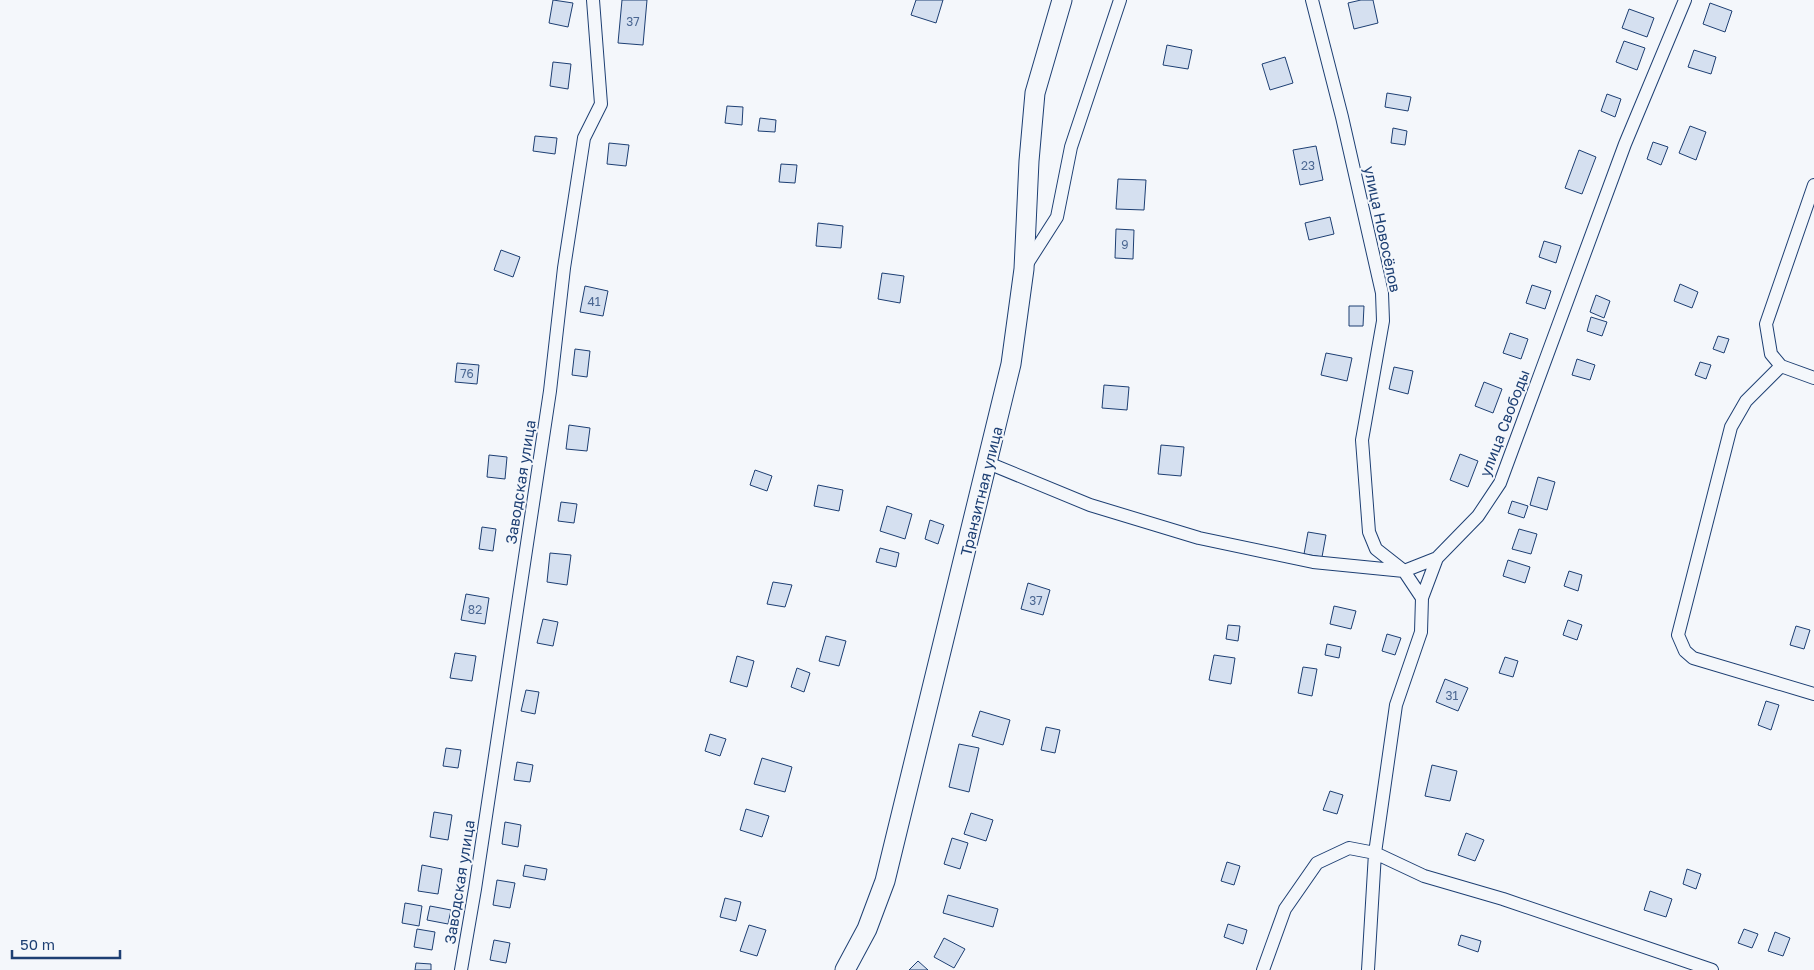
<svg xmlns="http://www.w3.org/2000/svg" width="1814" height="970" font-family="'Golos Text',sans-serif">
<rect width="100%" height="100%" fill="#f4f7fb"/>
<!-- building -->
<path fill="#d5e0f0" stroke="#1d3f73" d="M 553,0 L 573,3 L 568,27 L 549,23 Z
M 622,0 L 647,0 L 643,45 L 618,43 Z
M 916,0 L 943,0 L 936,23 L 911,15 Z
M 1361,0 L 1373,0 L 1378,23 L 1354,29 L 1348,3 Z
M 1710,3 L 1732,11 L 1725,32 L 1703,24 Z
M 1629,9 L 1654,18 L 1647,37 L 1622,28 Z
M 1624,41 L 1645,48 L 1637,70 L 1616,62 Z
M 1167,45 L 1192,50 L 1188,69 L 1163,65 Z
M 1694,50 L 1716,57 L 1711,74 L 1688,67 Z
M 1285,57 L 1293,83 L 1270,90 L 1262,64 Z
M 553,62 L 571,64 L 568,89 L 550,86 Z
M 1387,93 L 1411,97 L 1408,111 L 1385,107 Z
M 1607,94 L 1621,99 L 1615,117 L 1601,111 Z
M 727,106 L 743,107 L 742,125 L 725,123 Z
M 760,118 L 776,120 L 775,132 L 758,131 Z
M 1690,126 L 1706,132 L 1696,160 L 1679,153 Z
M 1393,128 L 1407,131 L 1405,145 L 1391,143 Z
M 535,136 L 557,138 L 555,154 L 533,151 Z
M 1653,142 L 1668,147 L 1661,165 L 1647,159 Z
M 609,143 L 629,145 L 626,166 L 607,164 Z
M 1316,146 L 1323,180 L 1300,185 L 1293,150 Z
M 1579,150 L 1596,157 L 1582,194 L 1565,188 Z
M 781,164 L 797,165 L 795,183 L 779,182 Z
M 1118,179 L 1146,180 L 1144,210 L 1116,209 Z
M 1330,217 L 1334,234 L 1309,240 L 1305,223 Z
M 818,223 L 843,226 L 841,248 L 816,246 Z
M 1116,229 L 1134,230 L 1133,259 L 1115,258 Z
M 1544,241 L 1561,246 L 1556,263 L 1539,257 Z
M 501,250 L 520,257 L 513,277 L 494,270 Z
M 882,273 L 904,276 L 900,303 L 878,299 Z
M 1680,284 L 1698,292 L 1692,308 L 1674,301 Z
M 1532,285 L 1551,291 L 1545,309 L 1526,303 Z
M 585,286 L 608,291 L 603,316 L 580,312 Z
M 1596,295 L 1610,301 L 1604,318 L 1590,312 Z
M 1349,306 L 1364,306 L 1363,326 L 1349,326 Z
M 1591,317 L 1607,322 L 1602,336 L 1587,331 Z
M 1510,333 L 1528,339 L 1521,359 L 1503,353 Z
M 1718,336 L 1729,339 L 1724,353 L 1713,349 Z
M 575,349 L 590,351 L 587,377 L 572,375 Z
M 1326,353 L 1352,358 L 1347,381 L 1321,375 Z
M 1577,359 L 1595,365 L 1590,380 L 1572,375 Z
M 1700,362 L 1711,365 L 1706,379 L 1695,375 Z
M 457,363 L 479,365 L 477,384 L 455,382 Z
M 1394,367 L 1413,371 L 1408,394 L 1389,389 Z
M 1484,382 L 1502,389 L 1493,413 L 1475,406 Z
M 1104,385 L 1129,387 L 1127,410 L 1102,408 Z
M 569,425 L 590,428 L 587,451 L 566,449 Z
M 1161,445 L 1184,447 L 1181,476 L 1158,474 Z
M 1460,454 L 1478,461 L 1468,487 L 1450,480 Z
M 489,455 L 507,457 L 505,479 L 487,477 Z
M 755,470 L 772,476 L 767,491 L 750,485 Z
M 1538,477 L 1555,482 L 1547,510 L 1530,505 Z
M 818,485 L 843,490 L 839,511 L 814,506 Z
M 1512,501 L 1528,506 L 1524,518 L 1508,513 Z
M 561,502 L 577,504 L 574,523 L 558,521 Z
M 887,506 L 912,514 L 905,539 L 880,531 Z
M 930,520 L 944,525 L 938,544 L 925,539 Z
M 482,527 L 496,529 L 493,551 L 479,549 Z
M 1519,529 L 1537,534 L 1531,554 L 1512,549 Z
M 1308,532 L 1326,535 L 1322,557 L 1304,554 Z
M 880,548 L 899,553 L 896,567 L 876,562 Z
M 550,553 L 571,555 L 567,585 L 547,582 Z
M 1508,560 L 1530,567 L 1525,583 L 1503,576 Z
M 1569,571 L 1582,575 L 1578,591 L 1564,586 Z
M 773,582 L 792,585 L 785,607 L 767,604 Z
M 1028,583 L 1050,590 L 1043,615 L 1021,609 Z
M 466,594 L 489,598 L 485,624 L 461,620 Z
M 1334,606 L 1356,611 L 1351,629 L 1330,624 Z
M 543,619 L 558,622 L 553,646 L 537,643 Z
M 1568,620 L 1582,625 L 1577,640 L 1563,635 Z
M 1228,625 L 1240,626 L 1238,641 L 1226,639 Z
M 1796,626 L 1810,630 L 1804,649 L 1790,645 Z
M 1387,634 L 1401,638 L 1395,655 L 1382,651 Z
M 826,636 L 846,641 L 839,666 L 819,661 Z
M 1327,644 L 1341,647 L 1339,658 L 1325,655 Z
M 455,653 L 476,656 L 472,681 L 450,678 Z
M 1214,655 L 1235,658 L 1231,684 L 1209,680 Z
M 737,656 L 754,661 L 747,687 L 730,682 Z
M 1505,657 L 1518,661 L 1513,677 L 1499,673 Z
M 1303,667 L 1317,669 L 1312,696 L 1298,693 Z
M 797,668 L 810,673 L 804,692 L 791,687 Z
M 1445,679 L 1468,688 L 1458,711 L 1436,702 Z
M 526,690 L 539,692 L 535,714 L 521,711 Z
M 1766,701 L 1779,705 L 1771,730 L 1758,725 Z
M 980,711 L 1010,720 L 1003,745 L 972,736 Z
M 1046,727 L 1060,730 L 1055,753 L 1041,750 Z
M 710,734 L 726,739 L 720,756 L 705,751 Z
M 959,744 L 979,748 L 969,792 L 949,787 Z
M 446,748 L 461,750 L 458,768 L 443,766 Z
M 762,758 L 792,767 L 785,792 L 754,784 Z
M 517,762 L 533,765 L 530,782 L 514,780 Z
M 1432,765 L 1457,771 L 1450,801 L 1425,796 Z
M 1330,791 L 1343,795 L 1337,814 L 1323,810 Z
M 746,809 L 769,816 L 762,837 L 740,830 Z
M 434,812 L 452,815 L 448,840 L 430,837 Z
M 971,813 L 993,820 L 986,841 L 964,834 Z
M 505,822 L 521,825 L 518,847 L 502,844 Z
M 1466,833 L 1484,840 L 1475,861 L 1458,855 Z
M 952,838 L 968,843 L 960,869 L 944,864 Z
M 1227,862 L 1240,866 L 1234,885 L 1221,881 Z
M 422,865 L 442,869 L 438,894 L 418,891 Z
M 525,865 L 547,869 L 545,880 L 523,876 Z
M 1687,869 L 1701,874 L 1696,889 L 1683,884 Z
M 497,880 L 515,883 L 510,908 L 493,905 Z
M 1650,891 L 1672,899 L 1666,917 L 1644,910 Z
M 948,895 L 998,909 L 993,927 L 943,913 Z
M 725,898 L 741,902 L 736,921 L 720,917 Z
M 405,903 L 422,906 L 419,926 L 402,923 Z
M 430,906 L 451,910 L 448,924 L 427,920 Z
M 1228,924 L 1247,930 L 1243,944 L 1224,937 Z
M 749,925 L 766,930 L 757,956 L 740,951 Z
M 417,929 L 435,932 L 432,950 L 414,947 Z
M 1744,929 L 1758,934 L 1752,948 L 1738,943 Z
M 1775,932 L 1790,938 L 1783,956 L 1768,951 Z
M 1461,935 L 1481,941 L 1478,952 L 1458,945 Z
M 944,938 L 965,949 L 954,968 L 934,957 Z
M 494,940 L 510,943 L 506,963 L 490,960 Z
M 918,961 L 928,970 L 909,970 Z
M 416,963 L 431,964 L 431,970 L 415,970 Z"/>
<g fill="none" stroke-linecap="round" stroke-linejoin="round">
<!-- minor casing -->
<g stroke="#1d3f73" stroke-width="14">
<path id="minor" d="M 1312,0 L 1342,117 L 1382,293 L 1383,321 L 1362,440 L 1369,532 L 1376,549 L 1404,571 L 1422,598
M 1685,0 L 1625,144 L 1500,483 L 1478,516 L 1437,558 L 1422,598 L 1421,632 L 1396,705 L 1375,853 L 1424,876 L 1503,899 L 1712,970
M 1025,267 L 1057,217 L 1071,147 L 1120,0
M 1781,366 L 1746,401 L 1731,427 L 1678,635 L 1685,651 L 1693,658 L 1814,694
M 1781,366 L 1771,354 L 1766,324 L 1814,185
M 1781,366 L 1814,378
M 988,463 L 1090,505 L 1199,538 L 1313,562 L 1404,571 L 1437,558
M 461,970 L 475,889 L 550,391 L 564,268 L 584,138 L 601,104 L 593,0
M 1263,970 L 1285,909 L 1317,863 L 1349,848 L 1375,853 L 1368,970"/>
</g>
<!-- secondary casing -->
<g stroke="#1d3f73" stroke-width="21">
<path id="secondary" d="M 845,970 L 867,929 L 885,881 L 1011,364 L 1024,269 L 1029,161 L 1035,93 L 1062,0"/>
</g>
<!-- minor -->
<use href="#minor" stroke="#f4f7fb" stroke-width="12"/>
<!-- secondary -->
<use href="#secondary" stroke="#f4f7fb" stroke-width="19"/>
</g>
<g text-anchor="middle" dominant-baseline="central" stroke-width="4" stroke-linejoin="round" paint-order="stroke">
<!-- number labels -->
<g font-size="12" fill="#4b6792">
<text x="633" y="21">37</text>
<text x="1308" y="165">23</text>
<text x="1125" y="244">9</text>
<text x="594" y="301">41</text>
<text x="467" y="373">76</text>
<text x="1036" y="600">37</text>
<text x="475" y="609">82</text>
<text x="1452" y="695">31</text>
</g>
<!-- street labels -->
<g font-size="15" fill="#1d3f73" stroke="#f4f7fb">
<text transform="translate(1383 229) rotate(78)">улица Новосёлов</text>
<text transform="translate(1504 423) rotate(-69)">улица Свободы</text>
<text transform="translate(520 482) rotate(-81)">Заводская улица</text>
<text transform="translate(981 491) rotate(-76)">Транзитная улица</text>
<text transform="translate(459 882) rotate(-81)">Заводская улица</text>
</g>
</g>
<!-- scale -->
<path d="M12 950v8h108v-8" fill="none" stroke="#1d3f73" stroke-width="2.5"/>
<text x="20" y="950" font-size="15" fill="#1d3f73" stroke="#f4f7fb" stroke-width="4" paint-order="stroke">50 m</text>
</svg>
